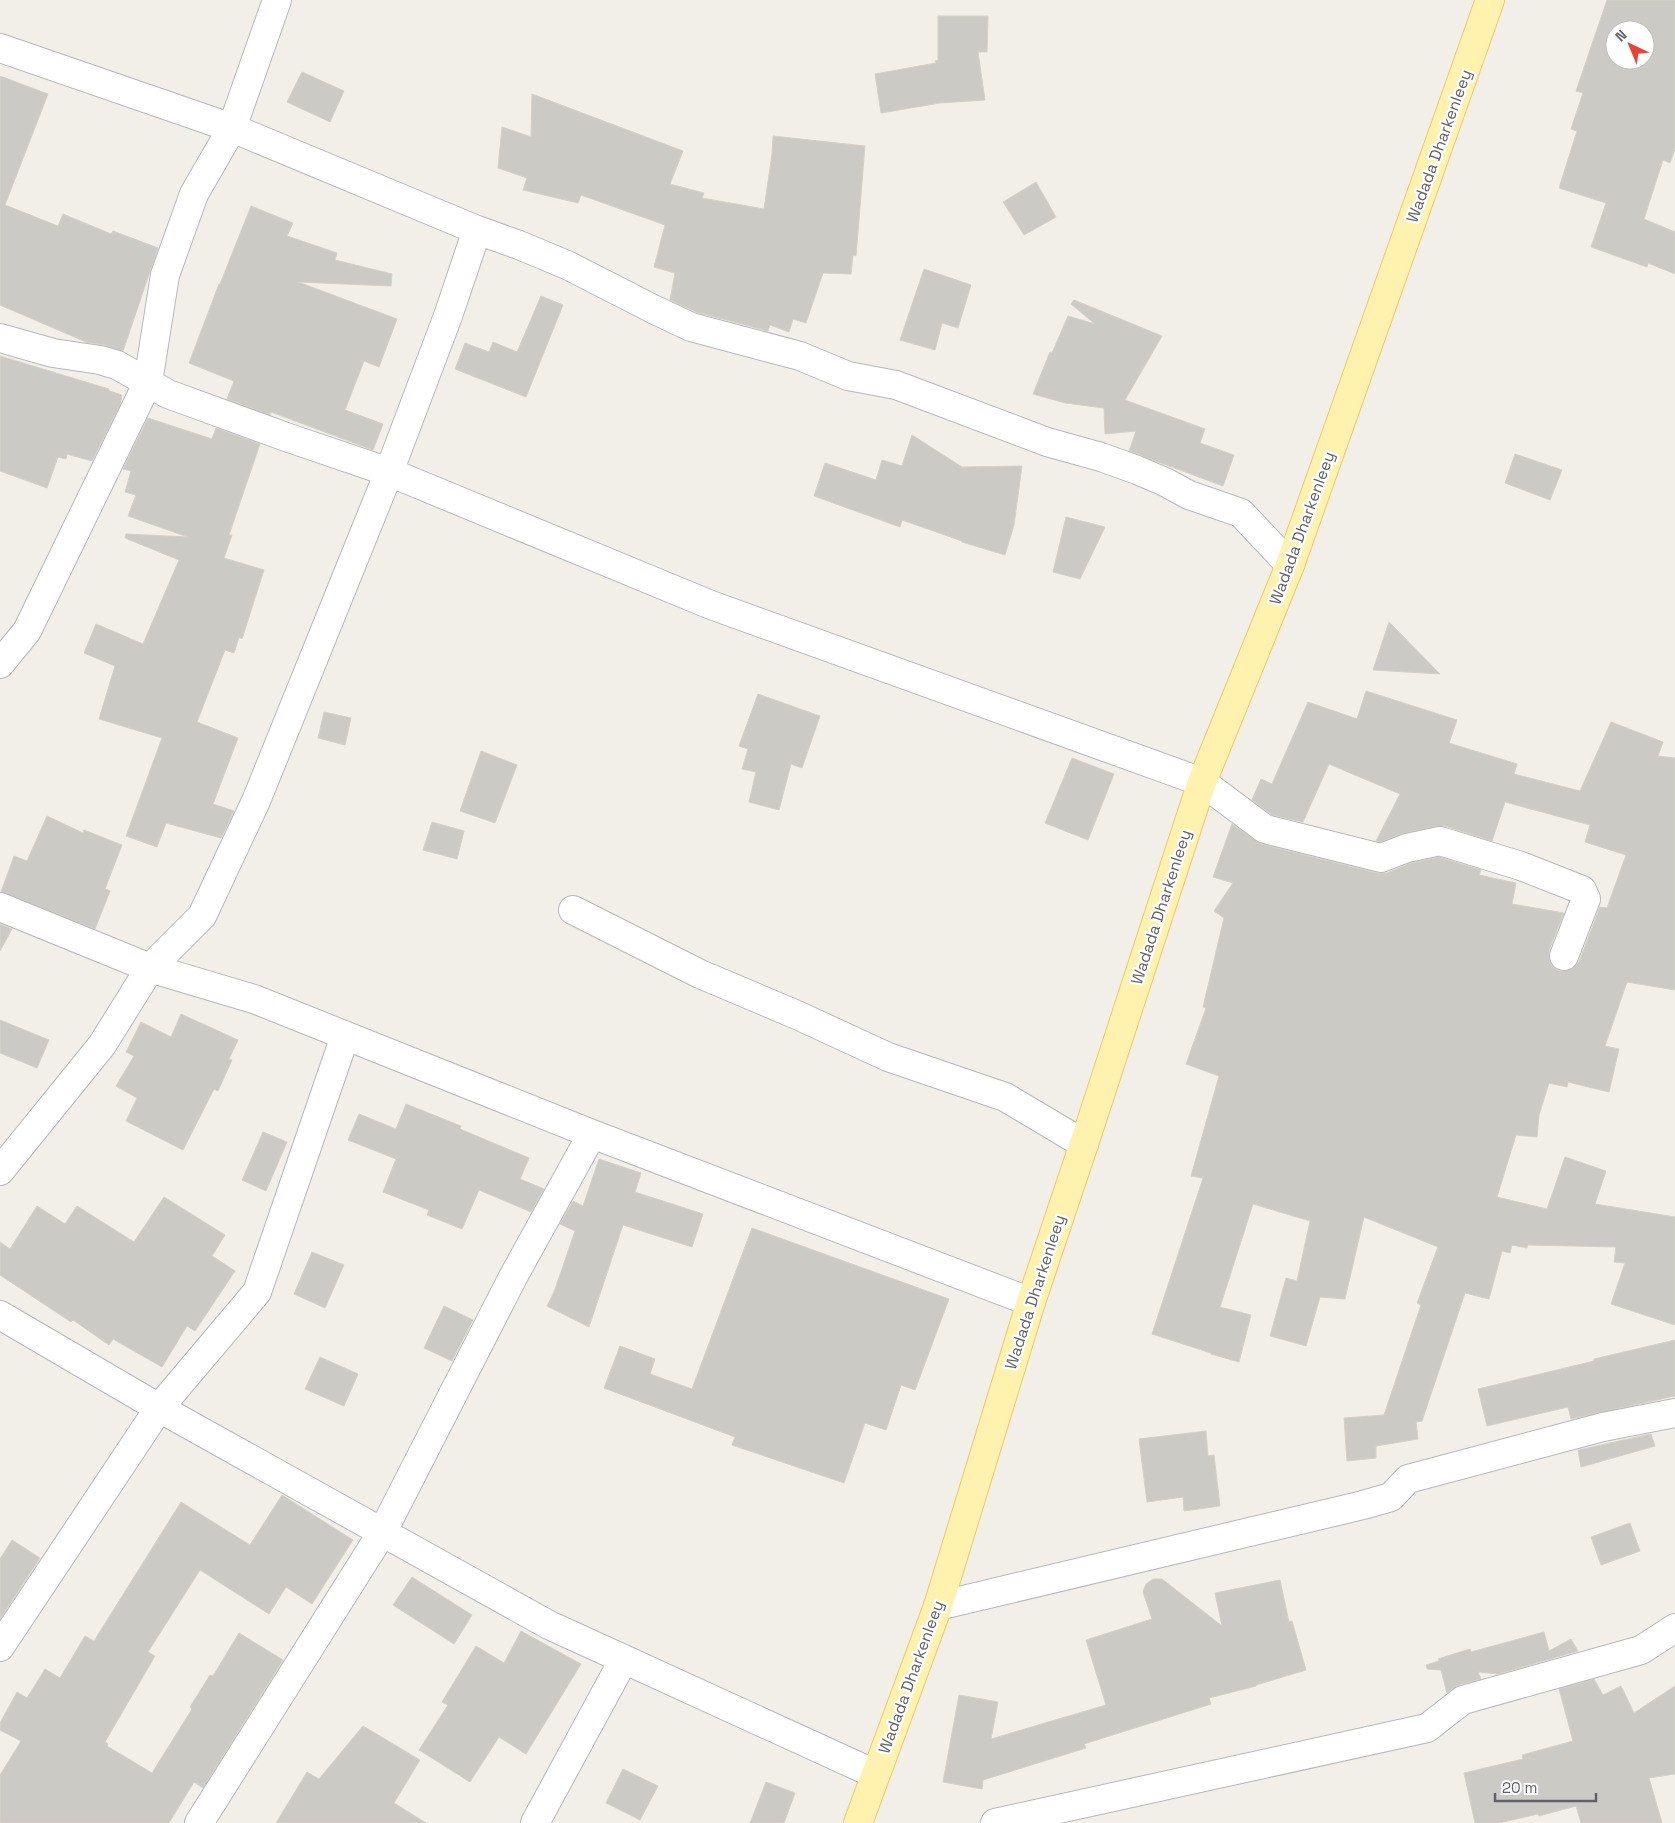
<svg xmlns="http://www.w3.org/2000/svg" width="1675" height="1823" font-family="'Space Grotesk',sans-serif">
<rect width="100%" height="100%" fill="#f1efe8"/>
<!-- building -->
<path fill="#cccac5" stroke="#d6d1c6" fill-rule="evenodd" d="M 1607,0 L 1675,0 L 1675,149 L 1670,163 L 1663,160 L 1644,219 L 1675,232 L 1675,274 L 1648,263 L 1647,267 L 1591,247 L 1606,203 L 1559,188 L 1577,131 L 1571,129 L 1583,93 L 1576,91 ZM 1615,30 L 1645,30 L 1645,60 L 1615,60 Z
M 938,16 L 988,16 L 987,52 L 978,52 L 985,100 L 940,103 L 881,113 L 875,74 L 936,63 L 935,61 L 938,60 Z
M 302,72 L 344,91 L 330,122 L 287,102 Z
M 0,76 L 48,94 L 5,205 L 58,226 L 63,214 L 111,234 L 113,231 L 158,248 L 123,351 L 104,345 L 86,342 L 0,305 Z
M 532,94 L 683,151 L 670,184 L 704,193 L 702,198 L 764,209 L 772,154 L 773,136 L 865,146 L 856,256 L 853,255 L 851,274 L 823,273 L 806,323 L 793,319 L 789,332 L 770,325 L 768,331 L 696,312 L 670,300 L 675,273 L 654,267 L 665,225 L 581,195 L 578,203 L 523,190 L 527,178 L 498,168 L 502,127 L 531,137 Z
M 1036,182 L 1056,217 L 1024,235 L 1003,202 Z
M 251,206 L 293,223 L 287,236 L 337,253 L 335,260 L 392,274 L 391,286 L 298,282 L 397,319 L 379,367 L 364,361 L 345,410 L 383,424 L 373,450 L 271,412 L 270,415 L 227,399 L 234,381 L 189,363 L 219,284 L 220,284 Z
M 924,269 L 971,285 L 958,328 L 942,323 L 935,350 L 900,340 Z
M 541,296 L 563,305 L 526,397 L 455,369 L 465,343 L 489,352 L 493,342 L 517,352 Z
M 1074,300 L 1162,336 L 1125,400 L 1205,429 L 1200,443 L 1234,455 L 1223,486 L 1129,451 L 1136,431 L 1105,434 L 1104,408 L 1065,403 L 1033,394 L 1050,352 L 1052,353 L 1068,316 L 1095,324 L 1071,304 Z
M 0,356 L 109,389 L 109,391 L 122,395 L 120,405 L 92,461 L 67,454 L 66,459 L 58,457 L 47,488 L 0,471 Z
M 148,418 L 212,439 L 216,428 L 260,444 L 229,535 L 232,535 L 224,558 L 264,570 L 242,639 L 239,637 L 234,653 L 225,650 L 197,722 L 238,738 L 213,804 L 234,811 L 221,838 L 166,823 L 157,847 L 126,836 L 162,738 L 99,719 L 115,666 L 84,653 L 96,624 L 143,644 L 179,560 L 125,538 L 126,534 L 188,537 L 128,516 L 136,495 L 125,492 L 131,471 L 123,469 Z
M 912,435 L 962,467 L 1022,466 L 1014,525 L 1005,555 L 962,542 L 962,541 L 902,520 L 900,527 L 814,496 L 825,463 L 876,480 L 882,460 L 902,466 Z
M 1515,454 L 1562,470 L 1550,500 L 1505,483 Z
M 1066,517 L 1105,527 L 1080,579 L 1053,572 Z
M 1389,622 L 1440,674 L 1373,670 Z
M 1366,691 L 1457,720 L 1449,743 L 1517,764 L 1514,774 L 1580,791 L 1611,722 L 1663,742 L 1658,756 L 1675,758 L 1675,990 L 1627,982 L 1605,1046 L 1619,1049 L 1609,1092 L 1568,1082 L 1567,1087 L 1549,1083 L 1539,1115 L 1537,1137 L 1516,1135 L 1497,1197 L 1547,1209 L 1565,1157 L 1606,1171 L 1595,1204 L 1675,1217 L 1675,1325 L 1611,1304 L 1625,1263 L 1614,1262 L 1616,1247 L 1528,1245 L 1527,1248 L 1512,1245 L 1510,1253 L 1502,1251 L 1489,1299 L 1465,1293 L 1422,1421 L 1416,1422 L 1418,1439 L 1376,1446 L 1376,1458 L 1347,1461 L 1344,1418 L 1384,1415 L 1421,1305 L 1417,1303 L 1438,1247 L 1364,1217 L 1345,1299 L 1320,1297 L 1306,1346 L 1270,1336 L 1286,1278 L 1297,1281 L 1310,1221 L 1253,1204 L 1220,1307 L 1251,1315 L 1239,1362 L 1211,1354 L 1211,1353 L 1152,1334 L 1203,1178 L 1191,1176 L 1219,1076 L 1186,1064 L 1206,1008 L 1203,1007 L 1224,918 L 1214,911 L 1233,883 L 1213,877 L 1232,824 L 1261,844 L 1377,873 L 1387,873 L 1411,863 L 1439,857 L 1481,870 L 1479,875 L 1516,883 L 1512,904 L 1564,913 L 1549,950 L 1549,958 L 1552,966 L 1559,971 L 1566,971 L 1573,968 L 1579,962 L 1600,907 L 1607,908 L 1626,855 L 1585,842 L 1590,825 L 1505,802 L 1492,841 L 1445,826 L 1437,826 L 1404,833 L 1380,842 L 1376,841 L 1400,794 L 1329,764 L 1303,822 L 1272,815 L 1252,800 L 1261,779 L 1272,784 L 1308,702 L 1357,719 Z
M 758,694 L 820,716 L 802,768 L 791,764 L 779,810 L 749,802 L 756,772 L 742,769 L 748,749 L 739,746 Z
M 324,712 L 351,718 L 345,745 L 318,738 Z
M 481,751 L 517,765 L 495,823 L 460,811 Z
M 1072,758 L 1114,774 L 1088,840 L 1045,823 Z
M 47,816 L 83,833 L 84,830 L 122,845 L 105,889 L 110,891 L 95,929 L 1,892 L 14,856 L 27,861 Z
M 432,822 L 464,831 L 457,859 L 423,850 Z
M 0,924 L 12,929 L 0,951 Z
M 181,1014 L 238,1040 L 229,1059 L 232,1060 L 218,1091 L 214,1089 L 183,1150 L 126,1121 L 137,1098 L 116,1086 L 134,1056 L 126,1052 L 141,1022 L 171,1037 Z
M 0,1020 L 49,1040 L 37,1068 L 0,1053 Z
M 406,1104 L 461,1126 L 460,1129 L 529,1158 L 520,1179 L 544,1189 L 531,1212 L 479,1190 L 462,1229 L 427,1215 L 429,1210 L 383,1192 L 396,1159 L 348,1140 L 359,1114 L 396,1129 Z
M 263,1132 L 287,1142 L 266,1191 L 242,1180 Z
M 599,1159 L 641,1173 L 635,1192 L 703,1214 L 692,1247 L 623,1225 L 589,1327 L 547,1306 L 554,1292 L 575,1231 L 560,1224 L 573,1201 L 583,1206 Z
M 164,1197 L 225,1235 L 212,1256 L 235,1271 L 195,1331 L 187,1326 L 162,1367 L 113,1339 L 109,1345 L 73,1320 L 71,1322 L 0,1275 L 0,1242 L 10,1249 L 37,1206 L 65,1224 L 77,1206 L 134,1242 Z
M 752,1228 L 949,1299 L 915,1390 L 901,1385 L 886,1430 L 865,1423 L 844,1483 L 732,1445 L 735,1437 L 604,1388 L 620,1346 L 655,1359 L 650,1374 L 692,1389 Z
M 312,1252 L 344,1265 L 325,1308 L 294,1294 Z
M 444,1306 L 473,1320 L 452,1361 L 424,1348 Z
M 1675,1340 L 1675,1396 L 1571,1419 L 1568,1407 L 1487,1426 L 1478,1389 L 1594,1361 L 1594,1359 Z
M 320,1357 L 358,1374 L 344,1406 L 305,1389 Z
M 1206,1431 L 1208,1456 L 1214,1455 L 1220,1506 L 1184,1511 L 1183,1497 L 1147,1502 L 1139,1439 Z
M 1651,1434 L 1655,1446 L 1581,1467 L 1578,1450 Z
M 282,1495 L 353,1540 L 312,1604 L 286,1587 L 269,1614 L 200,1570 L 148,1652 L 155,1656 L 105,1742 L 108,1744 L 107,1746 L 152,1773 L 192,1709 L 190,1707 L 210,1675 L 213,1676 L 239,1633 L 283,1660 L 203,1788 L 194,1782 L 169,1823 L 0,1823 L 0,1775 L 21,1741 L 0,1730 L 0,1723 L 17,1692 L 27,1698 L 45,1669 L 60,1678 L 85,1636 L 94,1641 L 181,1502 L 250,1545 Z
M 1630,1523 L 1640,1551 L 1601,1565 L 1591,1537 Z
M 12,1540 L 40,1558 L 0,1619 L 0,1559 Z
M 412,1577 L 472,1615 L 454,1644 L 393,1605 Z
M 1153,1579 L 1162,1579 L 1222,1626 L 1215,1593 L 1280,1580 L 1289,1622 L 1292,1621 L 1306,1670 L 1256,1685 L 1256,1686 L 1209,1698 L 1211,1704 L 1084,1744 L 1086,1748 L 983,1780 L 982,1789 L 943,1782 L 959,1695 L 998,1702 L 991,1739 L 1106,1705 L 1086,1640 L 1152,1619 L 1143,1592 L 1146,1584 Z
M 521,1631 L 581,1664 L 526,1754 L 499,1737 L 470,1782 L 419,1750 L 448,1705 L 442,1702 L 476,1646 L 504,1663 Z
M 1544,1632 L 1549,1651 L 1571,1639 L 1578,1651 L 1498,1674 L 1478,1672 L 1481,1679 L 1458,1685 L 1447,1693 L 1441,1670 L 1427,1669 L 1426,1665 L 1439,1661 L 1438,1659 L 1470,1649 L 1471,1652 Z
M 1594,1679 L 1603,1695 L 1621,1686 L 1634,1713 L 1675,1686 L 1675,1774 L 1649,1778 L 1662,1823 L 1581,1823 L 1576,1806 L 1539,1816 L 1538,1814 L 1499,1823 L 1475,1823 L 1464,1773 L 1523,1759 L 1522,1755 L 1573,1741 L 1559,1689 Z
M 363,1726 L 420,1760 L 394,1803 L 426,1823 L 276,1823 L 307,1772 L 319,1779 Z
M 623,1769 L 658,1786 L 640,1820 L 606,1803 Z
M 766,1782 L 795,1793 L 784,1823 L 750,1823 Z"/>
<g fill="none" stroke-linecap="round" stroke-linejoin="round">
<!-- minor casing -->
<g stroke="#b5b8bc" stroke-width="30">
<path id="minor" d="M 0,48 L 232,128 L 477,230
M 0,338 L 53,353 L 100,360 L 117,365 L 168,394 L 286,437 L 389,472 L 448,316 L 477,230 L 519,245 L 567,265 L 653,309 L 691,327 L 800,356 L 848,376 L 896,385 L 1047,442 L 1101,457 L 1137,470 L 1165,482 L 1189,495 L 1241,513 L 1290,565
M 0,664 L 27,631 L 148,382 L 165,275 L 194,194 L 232,128 L 277,0
M 0,907 L 150,968 L 254,999 L 592,1134 L 1031,1302
M 573,910 L 700,974 L 797,1015 L 888,1057 L 1005,1097 L 1084,1144
M 0,1171 L 102,1045 L 150,968 L 202,916 L 256,801 L 389,472 L 711,605 L 1202,782 L 1265,829 L 1381,858 L 1407,848 L 1440,841 L 1521,866 L 1582,890 L 1586,899 L 1564,956
M 0,1315 L 159,1408 L 549,1625 L 875,1774
M 938,1606 L 1363,1505 L 1391,1497 L 1408,1479 L 1603,1427 L 1675,1413
M 0,1647 L 159,1408 L 257,1292 L 345,1036
M 199,1823 L 383,1531 L 513,1277 L 592,1134
M 535,1823 L 624,1659
M 995,1823 L 1427,1728 L 1463,1700 L 1641,1650 L 1675,1628"/>
</g>
<!-- major casing -->
<g stroke="#f2c960" stroke-width="30">
<path id="major" d="M 858,1823 L 938,1606 L 1031,1302 L 1084,1144 L 1202,782 L 1290,565 L 1490,0"/>
</g>
<!-- minor -->
<use href="#minor" stroke="#fff" stroke-width="28"/>
<!-- major -->
<use href="#major" stroke="#fff2af" stroke-width="28"/>
</g>
<g text-anchor="middle" dominant-baseline="central" stroke-width="4.5" stroke-linejoin="round" paint-order="stroke">
<!-- street labels -->
<g font-size="16" fill="#5f6368" stroke="#fff">
<text transform="translate(1439 146) rotate(-70)">Wadada Dharkenleey</text>
<text transform="translate(1302 528) rotate(-70)">Wadada Dharkenleey</text>
<text transform="translate(1161 907) rotate(-72)">Wadada Dharkenleey</text>
<text transform="translate(1035 1292) rotate(-72)">Wadada Dharkenleey</text>
<text transform="translate(911 1677) rotate(-70)">Wadada Dharkenleey</text>
</g>
</g>
<!-- north arrow -->
<g transform="translate(1630 45) rotate(316)"><circle r="24" fill="#ffffff" stroke="#bfc1c3"/>
<path d="M0-4L9 19L0 12L-9 19Z" fill="#ea4335"/>
<text y="-8" font-size="14" font-weight="bold" text-anchor="middle" fill="#5f6368">N</text>
</g>
<!-- scale -->
<path d="M1495 1793v8h101v-8" fill="none" stroke="#5f6368" stroke-width="2.5"/>
<text x="1502" y="1793" font-size="15" fill="#5f6368" stroke="#ffffff" stroke-width="4" paint-order="stroke">20 m</text>
</svg>
